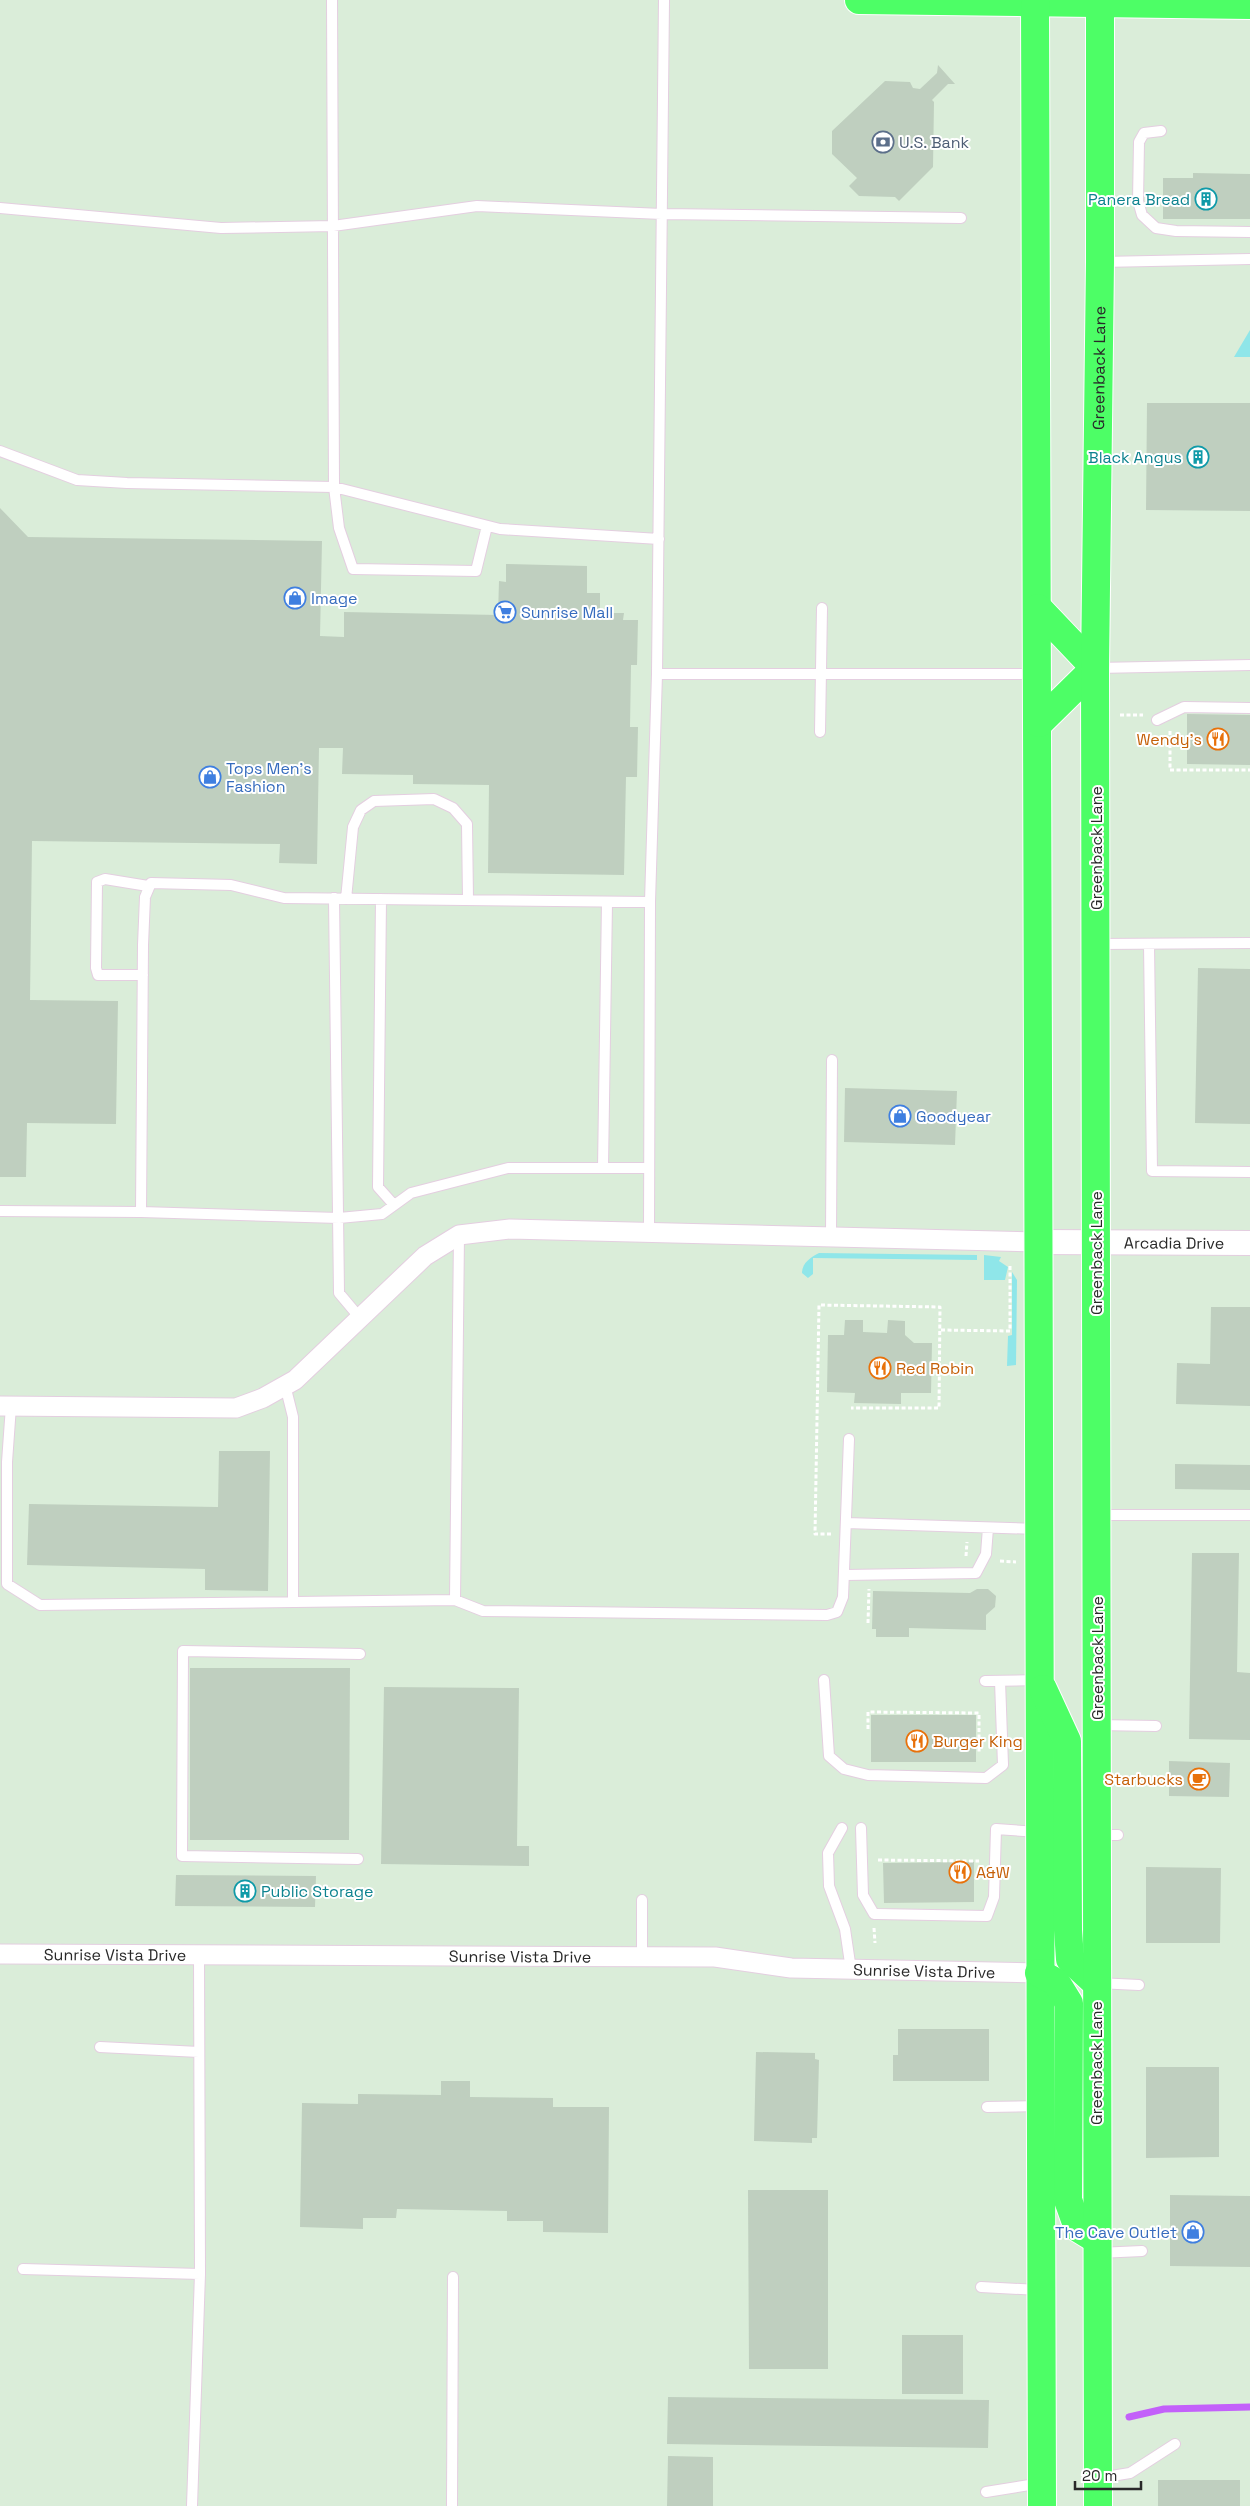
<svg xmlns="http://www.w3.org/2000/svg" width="1250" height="2506" font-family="'Space Grotesk',sans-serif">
<rect width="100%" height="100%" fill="#daedd9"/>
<!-- green -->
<path fill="#8fe6e9" d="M 1250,330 L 1250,357 L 1234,357 Z
M 819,1253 L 977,1255 L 977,1260 L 813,1258 L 813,1274 L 808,1278 L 802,1273 C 802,1263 811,1257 819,1253 Z
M 984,1255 L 1001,1257 L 999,1261 L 1008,1267 L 1005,1280 L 984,1280 Z
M 1012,1272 L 1017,1280 L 1016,1365 L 1007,1366 L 1008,1336 L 1012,1335 Z"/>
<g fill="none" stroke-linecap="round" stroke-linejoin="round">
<!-- stream -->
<path stroke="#c361fa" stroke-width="7" d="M 1129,2417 L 1164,2409 L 1250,2407"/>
</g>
<!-- building -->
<path fill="#bfcfbf" d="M 938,65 L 955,84 L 948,84 L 932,100 L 934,102 L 933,167 L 899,201 L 895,197 L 859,196 L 849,186 L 857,178 L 832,154 L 832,131 L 885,81 L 910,82 L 913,88 L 920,89 L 937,73 Z
M 1193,173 L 1250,174 L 1250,219 L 1163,219 L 1163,178 L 1193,178 Z
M 1147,403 L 1250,403 L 1250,511 L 1146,510 Z
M 0,508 L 28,537 L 322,541 L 320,636 L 344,637 L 344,612 L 498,615 L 499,581 L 506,582 L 506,564 L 587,566 L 587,593 L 600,593 L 600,613 L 624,613 L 623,620 L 638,620 L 637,665 L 631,665 L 630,727 L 638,727 L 637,777 L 626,777 L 624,875 L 488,873 L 489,785 L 413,784 L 413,775 L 342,774 L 343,748 L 319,748 L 317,864 L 279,863 L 280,844 L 32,841 L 30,1000 L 118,1001 L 116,1124 L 27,1123 L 26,1177 L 0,1177 Z
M 1187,714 L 1250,715 L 1250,765 L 1187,764 Z
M 1198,968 L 1250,969 L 1250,1124 L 1195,1123 Z
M 845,1088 L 957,1091 L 955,1145 L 844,1142 Z
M 1211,1307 L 1250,1307 L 1250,1406 L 1176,1404 L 1177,1363 L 1210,1364 Z
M 845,1320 L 863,1320 L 863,1332 L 887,1333 L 888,1320 L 905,1321 L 905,1335 L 914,1343 L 932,1343 L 931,1393 L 901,1393 L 901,1404 L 854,1403 L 855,1393 L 827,1392 L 828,1335 L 844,1335 Z
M 219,1451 L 270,1451 L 268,1591 L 205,1590 L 205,1569 L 27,1565 L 29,1504 L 218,1507 Z
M 1175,1464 L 1250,1465 L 1250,1490 L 1175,1489 Z
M 1192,1553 L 1239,1553 L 1237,1672 L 1250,1673 L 1250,1740 L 1189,1739 Z
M 977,1589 L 988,1589 L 996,1596 L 995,1607 L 986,1615 L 986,1630 L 909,1628 L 909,1637 L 876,1637 L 876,1629 L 872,1629 L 873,1591 L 970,1593 Z
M 190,1668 L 350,1668 L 349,1840 L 190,1840 Z
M 384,1687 L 519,1688 L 517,1846 L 529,1846 L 529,1866 L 381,1864 Z
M 871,1715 L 976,1715 L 976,1762 L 871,1762 Z
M 1169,1761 L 1230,1763 L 1229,1797 L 1169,1796 Z
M 974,1862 L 974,1902 L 884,1903 L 883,1863 Z
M 1146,1867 L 1221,1868 L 1220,1943 L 1146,1943 Z
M 176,1875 L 316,1876 L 315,1907 L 175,1906 Z
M 898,2029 L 989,2029 L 989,2081 L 893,2081 L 893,2055 L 898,2055 Z
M 756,2052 L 815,2053 L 815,2059 L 819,2060 L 817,2138 L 812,2138 L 812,2143 L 754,2141 Z
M 1146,2067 L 1219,2067 L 1219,2157 L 1146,2158 Z
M 441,2081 L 470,2081 L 470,2097 L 553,2098 L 553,2107 L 609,2107 L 608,2233 L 543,2232 L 543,2221 L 507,2221 L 507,2211 L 397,2209 L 396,2218 L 363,2218 L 363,2229 L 300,2227 L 302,2103 L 358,2104 L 358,2094 L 441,2095 Z
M 748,2190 L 828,2190 L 828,2369 L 749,2369 Z
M 1170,2195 L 1250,2196 L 1250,2267 L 1170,2266 Z
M 902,2335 L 963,2335 L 963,2394 L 902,2394 Z
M 668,2397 L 989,2400 L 988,2448 L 667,2444 Z
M 668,2456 L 713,2457 L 713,2506 L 667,2506 Z
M 1158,2480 L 1240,2480 L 1240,2506 L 1158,2506 Z"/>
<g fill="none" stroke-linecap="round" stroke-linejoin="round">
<!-- service casing -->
<g stroke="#e4cee0" stroke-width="12">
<path id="service" d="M 332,0 L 334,487 L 339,528 L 353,569 L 476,571 L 487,526
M 1161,131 L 1144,133 L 1139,142 L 1138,201 L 1142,215 L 1156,228 L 1176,231 L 1250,232
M 0,208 L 221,228 L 333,226 L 477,206 L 662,214 L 961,218
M 1101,262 L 1250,259
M 0,451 L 77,480 L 127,483 L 334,487 L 500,529 L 659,539
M 1096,668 L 1250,665
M 657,674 L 1036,674
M 1157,720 L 1184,707 L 1250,708
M 820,732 L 822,608
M 334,898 L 339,1293 L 360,1318
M 346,899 L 353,827 L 361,810 L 374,801 L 434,799 L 453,808 L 467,824 L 468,900
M 381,899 L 378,1187 L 394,1205
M 1098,944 L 1250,943
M 1149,944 L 1152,1171 L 1250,1172
M 143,975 L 98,975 L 96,968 L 97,882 L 105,879 L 148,886
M 603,1168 L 607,902
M 0,1211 L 141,1212 L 143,945 L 145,897 L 151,883 L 231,885 L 284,898 L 650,902
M 141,1212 L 339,1218 L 382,1214 L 411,1193 L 508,1168 L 648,1168
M 649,1231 L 650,902 L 657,674 L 664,0
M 831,1236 L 832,1060
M 285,1385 L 293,1417 L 293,1602
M 11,1406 L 7,1462 L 7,1584 L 40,1605 L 455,1600 L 483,1611 L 827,1615 L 837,1612 L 843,1597 L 849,1439
M 1099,1515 L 1250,1515
M 846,1523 L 1038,1529
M 845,1575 L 976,1573 L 986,1554 L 988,1528
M 455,1600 L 459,1235
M 824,1680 L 829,1756 L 844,1769 L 868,1775 L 986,1778 L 1003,1765 L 1000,1681
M 985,1681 L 1038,1680
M 1097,1725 L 1156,1726
M 842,1828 L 828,1853 L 829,1886 L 845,1929 L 851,1970
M 861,1828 L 863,1895 L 874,1914 L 877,1914 L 987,1916 L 994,1897 L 996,1829 L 1038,1832
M 1098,1835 L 1118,1835
M 358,1859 L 182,1856 L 183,1651 L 360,1654
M 642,1900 L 642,1956
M 1097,1983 L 1139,1985
M 100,2047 L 199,2052
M 987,2107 L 1040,2106
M 1098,2253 L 1142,2251
M 23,2269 L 200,2274
M 981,2287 L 1039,2290
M 1099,2478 L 1130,2473 L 1175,2444
M 986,2492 L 1042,2483
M 192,2506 L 200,2274 L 199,1954
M 452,2506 L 453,2277"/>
</g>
<!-- minor casing -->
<g stroke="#e4cee0" stroke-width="21">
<g id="minor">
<path d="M 0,1406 L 236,1408 L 263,1398 L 295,1380 L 425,1256 L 459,1235 L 510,1229 L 1039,1242"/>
<path id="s1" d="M 0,1954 L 715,1957 L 791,1968 L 1039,1973"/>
</g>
</g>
<!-- tertiary casing -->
<g stroke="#e4cee0" stroke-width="26">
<g id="tertiary">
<path id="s2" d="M 1039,1242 L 1250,1243"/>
</g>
</g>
<!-- primary casing -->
<g stroke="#fff" stroke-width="30">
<g id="primary">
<path d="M 859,0 L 1250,5"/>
<path d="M 1035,0 L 1042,2506"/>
<path d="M 1038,608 L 1095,668"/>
<path d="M 1039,723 L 1095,668"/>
<path d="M 1043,1689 L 1067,1741 L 1068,1930 L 1070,1959 L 1096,1983"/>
<path d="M 1039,1973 L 1056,1982 L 1069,2003 L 1068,2200 L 1078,2228 L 1096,2239"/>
<path id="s3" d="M 1098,2506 L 1095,668 L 1100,262 L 1100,0"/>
</g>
</g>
<!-- path -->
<path stroke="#fff" stroke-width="3" stroke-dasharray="4 2.5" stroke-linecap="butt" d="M 1120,715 L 1143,715
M 1170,731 L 1170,770 L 1250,770
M 941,1330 L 1010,1331 L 1010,1266
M 831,1534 L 815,1534 L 819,1305 L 940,1307 L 939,1408 L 851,1408
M 966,1556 L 967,1542
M 1000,1561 L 1016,1562
M 868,1623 L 869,1589
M 868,1729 L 868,1712 L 979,1713 L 979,1754
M 878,1860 L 979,1861
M 874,1928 L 875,1943"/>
<!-- service -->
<use href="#service" stroke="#fff" stroke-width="10"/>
<!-- minor -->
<use href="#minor" stroke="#fff" stroke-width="19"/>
<!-- tertiary -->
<use href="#tertiary" stroke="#fff" stroke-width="24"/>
<!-- primary -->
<use href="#primary" stroke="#4dfe66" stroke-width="28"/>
</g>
<!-- icons -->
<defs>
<g id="bank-ring" transform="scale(1.125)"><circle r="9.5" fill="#fff" stroke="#5c6f8a" stroke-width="1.5"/><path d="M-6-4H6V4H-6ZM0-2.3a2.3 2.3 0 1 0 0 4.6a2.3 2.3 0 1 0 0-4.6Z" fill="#5c6f8a"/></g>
<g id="building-ring" transform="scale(1.125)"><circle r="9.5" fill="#fff" stroke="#0f9aa8" stroke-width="1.5"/><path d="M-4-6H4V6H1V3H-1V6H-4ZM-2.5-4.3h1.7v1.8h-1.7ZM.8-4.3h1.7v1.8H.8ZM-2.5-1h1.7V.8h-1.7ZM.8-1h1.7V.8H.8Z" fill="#0f9aa8"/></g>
<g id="shop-ring" transform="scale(1.125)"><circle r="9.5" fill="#fff" stroke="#3f7fe0" stroke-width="1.5"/><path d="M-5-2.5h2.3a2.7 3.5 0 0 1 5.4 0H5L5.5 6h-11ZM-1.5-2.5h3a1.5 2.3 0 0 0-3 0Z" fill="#3f7fe0"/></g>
<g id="supermarket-ring" transform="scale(1.125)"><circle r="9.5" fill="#fff" stroke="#3f7fe0" stroke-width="1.5"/><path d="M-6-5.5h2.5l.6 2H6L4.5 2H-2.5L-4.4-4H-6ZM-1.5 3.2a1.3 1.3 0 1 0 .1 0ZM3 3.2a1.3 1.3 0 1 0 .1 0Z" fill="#3f7fe0"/></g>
<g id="restaurant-ring" transform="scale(1.125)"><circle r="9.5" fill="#fff" stroke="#e8710a" stroke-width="1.5"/><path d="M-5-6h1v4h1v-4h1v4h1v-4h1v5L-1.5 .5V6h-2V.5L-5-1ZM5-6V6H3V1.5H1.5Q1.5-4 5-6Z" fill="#e8710a"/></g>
<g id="cafe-ring" transform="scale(1.125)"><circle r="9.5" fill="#fff" stroke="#e8710a" stroke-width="1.5"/><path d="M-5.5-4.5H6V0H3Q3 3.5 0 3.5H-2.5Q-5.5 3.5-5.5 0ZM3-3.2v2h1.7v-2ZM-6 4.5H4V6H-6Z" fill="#e8710a"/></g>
</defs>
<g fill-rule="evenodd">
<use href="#bank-ring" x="883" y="142"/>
<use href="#building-ring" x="1206" y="199"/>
<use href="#building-ring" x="1198" y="457"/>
<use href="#shop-ring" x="295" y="598"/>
<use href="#supermarket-ring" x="505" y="612"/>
<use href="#restaurant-ring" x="1218" y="739"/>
<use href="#shop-ring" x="210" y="777"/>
<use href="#shop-ring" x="900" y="1116"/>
<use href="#restaurant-ring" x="880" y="1368"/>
<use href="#restaurant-ring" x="917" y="1741"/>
<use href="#cafe-ring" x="1199" y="1779"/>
<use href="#restaurant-ring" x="960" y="1872"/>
<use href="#building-ring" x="245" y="1891"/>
<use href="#shop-ring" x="1193" y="2232"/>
</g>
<g text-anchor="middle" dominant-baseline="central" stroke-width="4" stroke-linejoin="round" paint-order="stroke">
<!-- service labels -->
<g font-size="16" fill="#4e5e75" stroke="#fff" text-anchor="start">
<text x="899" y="142">U.S. Bank</text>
</g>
<!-- culture labels -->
<g font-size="16" fill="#0d838f" stroke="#fff" text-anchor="end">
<text x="1190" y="199">Panera Bread</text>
<text x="1182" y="457">Black Angus</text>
<text x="261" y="1891" text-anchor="start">Public Storage</text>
</g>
<!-- street labels -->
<g font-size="16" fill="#292929" stroke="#fff">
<text stroke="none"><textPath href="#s3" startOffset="2138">Greenback Lane</textPath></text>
<text transform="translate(1096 848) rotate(-90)">Greenback Lane</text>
<text stroke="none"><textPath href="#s2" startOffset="135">Arcadia Drive</textPath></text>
<text transform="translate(1096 1253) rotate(-90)">Greenback Lane</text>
<text transform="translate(1097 1658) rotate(-90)">Greenback Lane</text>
<text stroke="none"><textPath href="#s1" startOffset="115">Sunrise Vista Drive</textPath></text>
<text stroke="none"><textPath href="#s1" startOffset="520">Sunrise Vista Drive</textPath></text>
<text stroke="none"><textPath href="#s1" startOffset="925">Sunrise Vista Drive</textPath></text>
<text transform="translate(1096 2063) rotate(-90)">Greenback Lane</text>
</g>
<!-- shop labels -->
<g font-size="16" fill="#366cbe" stroke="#fff" text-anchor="start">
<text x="311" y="598">Image</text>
<text x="521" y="612">Sunrise Mall</text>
<text x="226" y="768">Tops Men's<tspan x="226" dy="18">Fashion</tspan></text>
<text x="916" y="1116">Goodyear</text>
<text x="1177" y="2232" text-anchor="end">The Cave Outlet</text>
</g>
<!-- food labels -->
<g font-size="16" fill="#c56008" stroke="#fff" text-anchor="start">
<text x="1202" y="739" text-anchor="end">Wendy's</text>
<text x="896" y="1368">Red Robin</text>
<text x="933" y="1741">Burger King</text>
<text x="1183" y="1779" text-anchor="end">Starbucks</text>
<text x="976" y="1872">A&amp;W</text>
</g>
</g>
<!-- scale -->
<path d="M1075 2481v8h66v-8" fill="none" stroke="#292929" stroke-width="2.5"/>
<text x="1082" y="2481" font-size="15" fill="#292929" stroke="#ffffff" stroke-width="4" paint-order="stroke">20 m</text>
</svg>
